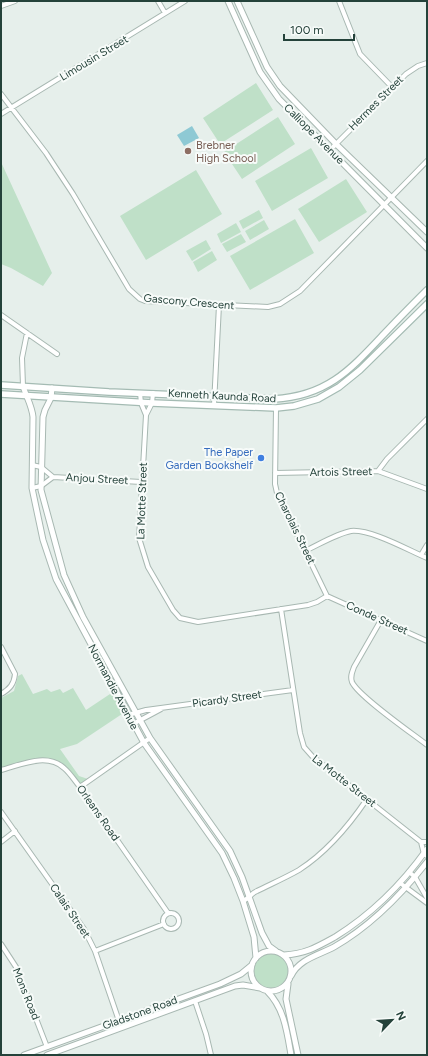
<svg xmlns="http://www.w3.org/2000/svg" width="428" height="1056" font-family="Figtree,sans-serif">
<rect width="100%" height="100%" fill="#e6efeb"/>
<!-- green -->
<path fill="#bfe0c8" d="M 256,83 L 273,110 L 220,144 L 203,118 Z
M 278,117 L 295,144 L 242,179 L 224,152 Z
M 311,148 L 328,178 L 272,211 L 255,181 Z
M 1,162 L 52,273 L 43,286 L 11,268 L 1,264 Z
M 196,170 L 222,214 L 146,260 L 120,216 Z
M 346,179 L 367,212 L 319,242 L 298,209 Z
M 259,210 L 263,218 L 243,229 L 239,221 Z
M 295,219 L 314,253 L 250,290 L 230,256 Z
M 264,220 L 269,229 L 250,240 L 245,231 Z
M 236,223 L 241,232 L 221,243 L 217,234 Z
M 241,234 L 246,242 L 227,252 L 222,244 Z
M 206,240 L 211,249 L 192,261 L 186,251 Z
M 212,251 L 217,260 L 198,272 L 193,262 Z
M 22,674 L 33,694 L 47,689 L 51,692 L 60,689 L 63,693 L 73,688 L 86,710 L 113,692 L 125,712 L 77,744 L 60,749 L 79,776 L 88,779 L 80,785 L 68,769 L 60,763 L 46,760 L 1,770 L 1,698 L 14,691 L 18,676 Z
M254 971a17 17 0 1 1 34 0a17 17 0 1 1-34 0Z"/>
<!-- water -->
<path fill="#8ec9d4" d="M 192,126 L 199,138 L 184,146 L 177,135 Z"/>
<g fill="none" stroke-linecap="round" stroke-linejoin="round">
<!-- minor casing -->
<g stroke="#a8b8b2" stroke-width="6">
<path id="minor" d="M 158,1 L 165,13
M 339,1 L 360,54 L 392,87
M 1,6 L 15,1
M 1,94 L 46,153 L 73,194 L 129,289 L 140,299 L 145,301 L 268,307 L 280,304 L 300,291 L 427,161
M 1,114 L 185,1
M 330,150 L 406,74 L 418,66 L 427,63
M 1,315 L 57,354
M 23,386 L 22,358 L 27,333
M 140,393 L 141,403 L 146,415
M 153,393 L 152,403 L 146,415 L 139,538 L 148,567 L 173,610 L 180,618 L 198,622 L 308,605 L 317,602 L 327,596
M 214,405 L 219,305
M 276,408 L 275,484 L 277,493 L 327,596
M 32,465 L 41,467 L 53,477
M 378,471 L 387,459 L 427,419
M 275,473 L 378,471 L 427,489
M 32,488 L 41,486 L 53,477 L 141,482
M 305,551 C 320,544 336,534 351,531 C 371,529 408,550 427,558
M 421,555 L 427,545
M 327,596 L 427,641
M 281,609 L 300,733 L 304,747 L 312,756 L 421,842 L 424,854 L 427,856
M 381,620 L 354,667 C 352,672 350,677 352,682 C 358,696 413,734 427,745
M 1,647 L 15,674 C 14,684 10,689 1,694
M 128,715 L 146,710 L 293,690
M 133,724 L 161,709
M 1,770 C 20,765 47,752 64,768 C 70,773 75,781 80,787 L 168,913
M 80,787 L 150,738
M 1,812 L 84,929 L 95,951 L 119,1021
M 1,842 L 15,831
M 421,842 L 427,842
M 409,872 L 415,877 L 427,898
M 400,883 L 427,903
M 243,901 C 249,899 251,893 257,891 C 271,884 285,878 299,870 C 327,852 348,827 367,799
M163 921a8 8 0 1 1 16 0a8 8 0 1 1-16 0Z
M 1,944 L 16,967 L 47,1047
M 95,951 L 164,924
M 195,1001 L 206,1034 L 211,1055"/>
</g>
<!-- tertiary casing -->
<g stroke="#a8b8b2" stroke-width="7">
<path id="tertiary" d="M 228,1 L 260,72 L 279,99 L 427,248
M 237,1 L 267,67 L 280,86 L 336,144 L 427,232
M 23,386 C 26,396 32,406 33,417 L 32,488 L 43,540 L 56,579 L 144,743 L 222,853 L 234,878 L 243,901 L 254,937 L 256,958
M 52,388 L 51,398 L 45,410 L 43,417 L 41,490 L 64,575 L 83,617 L 150,738 L 230,851 L 242,877 L 262,933 L 269,946 L 276,951
M251 971a20 20 0 1 1 40 0a20 20 0 1 1-40 0Z
M 284,955 C 305,954 317,947 335,937 C 372,914 402,884 427,849
M 291,976 C 299,959 319,955 334,947 C 371,926 401,895 427,862
M 288,984 L 286,999 L 298,1055
M 267,991 C 284,1008 287,1031 291,1055
M 24,1055 L 220,984 L 241,974 L 252,965
M 47,1055 L 235,986 L 243,985 L 260,988"/>
</g>
<!-- secondary casing -->
<g stroke="#a4bbb3" stroke-width="8">
<path id="secondary" d="M 1,385 L 109,392 L 274,399 C 327,396 350,370 384,334 C 398,319 413,304 427,290
M 1,394 L 152,403 L 276,408 L 294,406 L 318,399 L 339,387 L 360,370 L 427,304"/>
</g>
<!-- minor -->
<use href="#minor" stroke="#fff" stroke-width="4"/>
<!-- tertiary -->
<use href="#tertiary" stroke="#fff" stroke-width="5"/>
<!-- secondary -->
<use href="#secondary" stroke="#fff" stroke-width="5.5"/>
</g>
<!-- markers -->
<circle fill="#8d6e63" stroke="#f7fbf9" stroke-width="1.5" cx="188" cy="151" r="4"/>
<circle fill="#3f7fe0" stroke="#f7fbf9" stroke-width="1.5" cx="261" cy="458" r="4"/>
<g text-anchor="middle" dominant-baseline="central" stroke-width="4" stroke-linejoin="round" paint-order="stroke">
<!-- street labels -->
<g font-size="11" fill="#24423a" stroke="#f7fbf9">
<text transform="translate(94 58) rotate(-31)">Limousin Street</text>
<text transform="translate(376 103) rotate(-45)">Hermes Street</text>
<text transform="translate(314 134) rotate(45)">Calliope Avenue</text>
<text transform="translate(189 302) rotate(5)">Gascony Crescent</text>
<text transform="translate(222 396) rotate(3)">Kenneth Kaunda Road</text>
<text transform="translate(341 472) rotate(-1)">Artois Street</text>
<text transform="translate(97 479) rotate(3)">Anjou Street</text>
<text transform="translate(142 501) rotate(-88)">La Motte Street</text>
<text transform="translate(295 528) rotate(64)">Charolais Street</text>
<text transform="translate(377 618) rotate(24)">Conde Street</text>
<text transform="translate(113 687) rotate(62)">Normandie Avenue</text>
<text transform="translate(227 699) rotate(-8)">Picardy Street</text>
<text transform="translate(344 781) rotate(38)">La Motte Street</text>
<text transform="translate(98 813) rotate(55)">Orleans Road</text>
<text transform="translate(70 911) rotate(56)">Calais Street</text>
<text transform="translate(26 994) rotate(68)">Mons Road</text>
<text transform="translate(140 1013) rotate(-20)">Gladstone Road</text>
</g>
<!-- education labels -->
<g font-size="11" fill="#785e54" stroke="#f7fbf9" text-anchor="start">
<text x="196" y="145">Brebner<tspan x="196" dy="13">High School</tspan></text>
</g>
<!-- shop labels -->
<g font-size="11" fill="#366cbe" stroke="#f7fbf9" text-anchor="end">
<text x="253" y="452">The Paper<tspan x="253" dy="13">Garden Bookshelf</tspan></text>
</g>
</g>
<!-- border -->
<rect width="428" height="1056" fill="none" stroke="#24423a" stroke-width="4"/>
<!-- north arrow -->
<g transform="translate(392 1020) rotate(65)" stroke="#f7fbf9" stroke-width="3" paint-order="stroke">
<path d="M0-3L7 15L0 10L-7 15Z" fill="#24423a"/>
<text y="-6" font-size="11" font-weight="bold" text-anchor="middle" fill="#24423a">N</text>
</g>
<!-- scale -->
<path d="M284 34v6h70v-6" fill="none" stroke="#24423a" stroke-width="2"/>
<text x="290" y="34" font-size="12" fill="#24423a" stroke="#f7fbf9" stroke-width="3" paint-order="stroke">100 m</text>
</svg>
